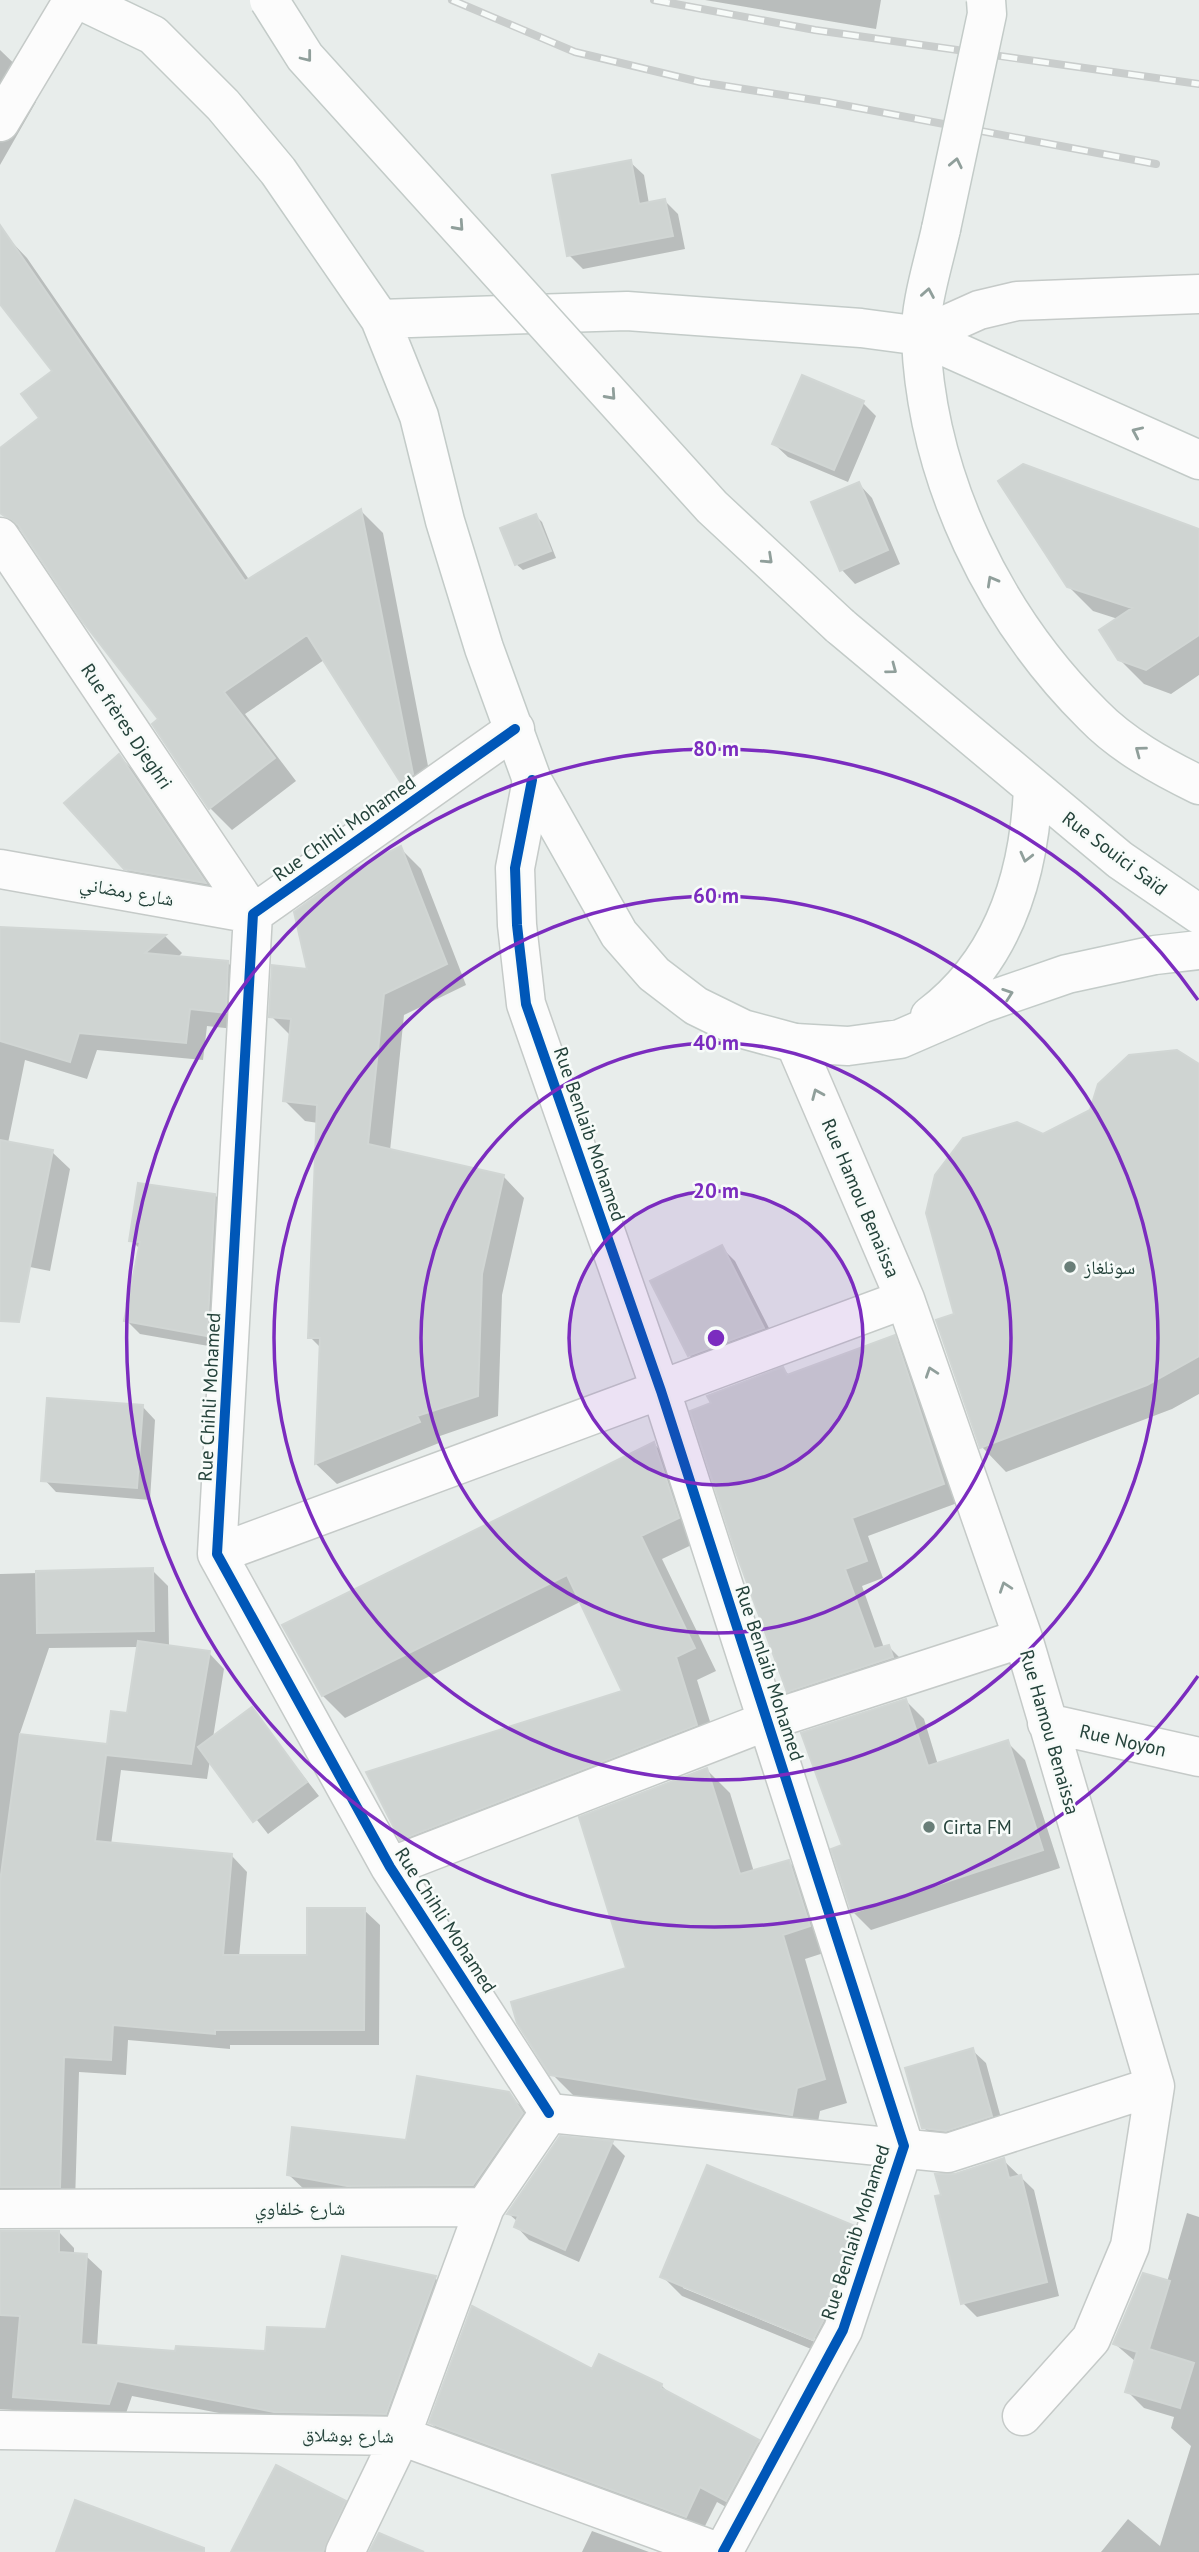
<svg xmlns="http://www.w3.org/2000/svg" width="1199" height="2552" font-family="'PT Sans','Noto Naskh Arabic',sans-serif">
<rect width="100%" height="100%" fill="#e8edeb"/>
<!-- shadow -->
<path fill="#0003" fill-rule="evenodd" d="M 705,0 L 881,0 L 876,29 Z
M 0,50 L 26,75 L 36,102 L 0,165 Z
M 630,162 L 644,175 L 649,204 L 665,201 L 678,214 L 685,249 L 583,269 L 569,255 Z
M 6,236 L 27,258 L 250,581 L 361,511 L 383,533 L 434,797 L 424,804 L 402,782 L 324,660 L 245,714 L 296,781 L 232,830 L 210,808 L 160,719 L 30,539 L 0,510 L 0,450 L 41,418 L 54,371 L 0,302 L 0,240 Z
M 863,403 L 876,416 L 848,482 L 788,457 L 774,444 Z
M 859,484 L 872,498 L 900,564 L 855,584 L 842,570 Z
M 536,516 L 542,522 L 556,558 L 523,570 L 516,564 Z
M 1199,531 L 1199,675 L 1171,694 L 1144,684 L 1119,659 L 1118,619 L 1093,611 L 1068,586 Z
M 119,756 L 138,775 L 223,902 L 145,888 L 125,868 Z
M 400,848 L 421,869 L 466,985 L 404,1015 L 390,1151 L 504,1177 L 524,1198 L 502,1295 L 498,1416 L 437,1437 L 439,1443 L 337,1484 L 316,1464 L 321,1348 L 310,1337 L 318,1123 L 305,1121 L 284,1100 L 291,1036 L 271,1016 L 310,971 Z
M 0,928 L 165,936 L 182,953 L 177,958 L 228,963 L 246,981 L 243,1030 L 207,1026 L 203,1060 L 97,1050 L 87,1079 L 25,1060 L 8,1143 L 52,1152 L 70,1169 L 50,1271 L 0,1261 Z
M 1199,1066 L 1199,1394 L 1172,1409 L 1006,1472 L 982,1447 L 956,1315 L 1043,1136 L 1092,1111 Z
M 215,1195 L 228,1209 L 220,1348 L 140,1334 L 126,1320 L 140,1249 L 131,1240 Z
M 722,1248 L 735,1261 L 776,1342 L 703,1369 L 689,1355 Z
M 894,1337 L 911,1355 L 960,1502 L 868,1536 L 883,1578 L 862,1586 L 884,1648 L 889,1647 L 906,1664 L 806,1708 L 788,1691 L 783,1369 L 790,1376 Z
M 142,1406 L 155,1420 L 150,1500 L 56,1492 L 43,1478 Z
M 654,1444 L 677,1467 L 700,1541 L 662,1559 L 716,1671 L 697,1680 L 718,1747 L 424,1861 L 401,1839 L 624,1692 L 580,1602 L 345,1718 L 322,1695 Z
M 152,1570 L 168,1586 L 169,1647 L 209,1653 L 224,1669 L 213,1738 L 251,1709 L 319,1796 L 268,1834 L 210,1760 L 207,1779 L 121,1770 L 111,1845 L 232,1856 L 247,1872 L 239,1957 L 309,1956 L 364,1910 L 380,1925 L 379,2045 L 230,2045 L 230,2049 L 128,2040 L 126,2075 L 79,2072 L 75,2202 L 0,2210 L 0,1571 L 0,1574 ZM 139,1647 L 129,1715 L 108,1746 L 19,1736 L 49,1648 Z
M 906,1701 L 924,1719 L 938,1765 L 1007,1742 L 1025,1760 L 1060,1868 L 871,1930 L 853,1912 L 844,1846 Z
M 707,1770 L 730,1793 L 754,1872 L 788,1861 L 812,1885 L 833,1950 L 805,1959 L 847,2103 L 820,2111 L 815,2138 L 576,2098 L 552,2074 L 628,1969 Z
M 972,2050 L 986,2063 L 1004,2129 L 938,2141 L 924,2128 Z
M 508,2094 L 527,2112 L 491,2202 L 307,2192 L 289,2175 L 407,2141 Z
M 561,2138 L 612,2143 L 625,2156 L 579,2262 L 529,2240 L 516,2226 L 518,2222 L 509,2214 Z
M 1003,2160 L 1034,2190 L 1059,2296 L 977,2317 L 963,2303 L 943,2196 L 955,2176 Z
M 1187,2213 L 1199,2217 L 1199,2552 L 1101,2552 L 1128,2519 L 1160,2546 L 1191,2446 L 1171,2428 L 1174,2417 L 1144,2408 L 1127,2391 L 1136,2362 L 1115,2344 L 1167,2282 Z
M 854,2227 L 873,2247 L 833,2358 L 682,2296 L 662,2276 ZM 683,2285 L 822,2341 L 820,2344 L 683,2288 Z
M 59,2232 L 74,2248 L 74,2255 L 86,2256 L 102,2271 L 97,2347 L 177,2353 L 267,2352 L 327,2331 L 344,2258 L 435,2278 L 451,2294 L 401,2429 L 291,2427 L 132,2396 L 124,2419 L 0,2409 L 0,2233 Z
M 593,2371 L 661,2385 L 672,2396 L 758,2442 L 774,2458 L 742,2516 L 717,2502 L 702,2532 L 447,2439 L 431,2423 Z
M 344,2502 L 360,2517 L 345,2552 L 233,2552 Z
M 592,2531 L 649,2552 L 582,2552 Z"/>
<!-- building -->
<path fill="#cfd4d2" stroke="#d1d6d4" stroke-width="2" d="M 631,160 L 639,204 L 665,199 L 673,236 L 567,256 L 552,175 Z
M 0,225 L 245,581 L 361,509 L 413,774 L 401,783 L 307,635 L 224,692 L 275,758 L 209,809 L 152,724 L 158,719 L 83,622 L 18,525 L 0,513 L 0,448 L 39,418 L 21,394 L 52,371 L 0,304 Z
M 802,375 L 864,401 L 834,470 L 772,444 Z
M 1023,464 L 1199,529 L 1199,635 L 1146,670 L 1118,660 L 1099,630 L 1132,608 L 1067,587 L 998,481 Z
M 859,482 L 888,550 L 840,571 L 811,502 Z
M 536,514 L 551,551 L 515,565 L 500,528 Z
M 119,754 L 206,883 L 124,869 L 64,803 Z
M 401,846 L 447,964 L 384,994 L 368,1144 L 504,1175 L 482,1274 L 478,1396 L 417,1416 L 420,1422 L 315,1464 L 320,1338 L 308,1338 L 317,1105 L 283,1101 L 291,1019 L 269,1017 L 272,965 L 307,969 L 294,912 L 351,871 Z
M 0,927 L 166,935 L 145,953 L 228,961 L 226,1013 L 190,1009 L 186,1043 L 79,1033 L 70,1062 L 0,1041 Z
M 1177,1050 L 1199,1064 L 1199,1356 L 1147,1385 L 980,1448 L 936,1320 L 954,1314 L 926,1213 L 935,1175 L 963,1138 L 1017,1122 L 1043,1134 L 1090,1110 L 1098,1084 L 1129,1055 Z
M 0,1140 L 53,1150 L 19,1322 L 0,1321 Z
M 138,1183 L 215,1194 L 207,1336 L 124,1321 L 140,1242 L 129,1241 Z
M 722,1245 L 764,1328 L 688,1356 L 650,1281 Z
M 895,1335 L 944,1484 L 852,1518 L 867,1561 L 845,1569 L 874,1649 L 889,1645 L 893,1657 L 787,1692 L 735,1550 L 690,1411 L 711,1403 L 707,1396 L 783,1367 L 787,1375 Z
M 47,1398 L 143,1405 L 137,1488 L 41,1481 Z
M 654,1442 L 679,1518 L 641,1536 L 695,1648 L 676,1657 L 697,1725 L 400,1840 L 366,1772 L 622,1691 L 567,1575 L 322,1696 L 282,1625 Z
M 153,1568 L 154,1631 L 37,1633 L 36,1571 Z
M 138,1641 L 210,1651 L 191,1764 L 106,1755 L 95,1841 L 232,1854 L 223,1955 L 307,1955 L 307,1908 L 365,1908 L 364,2030 L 215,2030 L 215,2034 L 113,2025 L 111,2060 L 64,2057 L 60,2187 L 0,2187 L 0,1882 L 20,1734 L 107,1744 L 111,1711 L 127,1713 Z
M 906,1699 L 928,1766 L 1008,1740 L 1043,1850 L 852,1913 L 831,1849 L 842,1845 L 801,1733 Z
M 252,1707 L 307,1782 L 253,1822 L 198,1747 Z
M 707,1768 L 740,1874 L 789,1860 L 810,1926 L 783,1935 L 825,2079 L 797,2088 L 792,2115 L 550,2075 L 517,2023 L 511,2002 L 626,1968 L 579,1817 Z
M 973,2048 L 992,2116 L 946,2131 L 922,2128 L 905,2068 Z
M 417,2076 L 509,2092 L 523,2113 L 473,2185 L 347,2186 L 287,2175 L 292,2127 L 406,2140 Z
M 560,2136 L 613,2141 L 565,2250 L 514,2227 L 518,2216 L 507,2214 Z
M 1004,2158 L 1009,2178 L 1021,2175 L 1047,2282 L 961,2304 L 935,2196 L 941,2195 L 935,2174 L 955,2174 Z
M 707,2165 L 855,2226 L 823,2321 L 813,2340 L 660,2277 Z
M 0,2231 L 59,2231 L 59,2252 L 87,2254 L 81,2344 L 175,2351 L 176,2346 L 265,2351 L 267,2327 L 326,2329 L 342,2256 L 436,2276 L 386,2414 L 274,2412 L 117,2381 L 109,2404 L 13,2397 L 20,2316 L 0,2315 Z
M 1143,2273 L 1170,2281 L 1149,2349 L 1194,2363 L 1180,2408 L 1125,2392 L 1137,2352 L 1113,2344 Z
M 472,2306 L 592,2369 L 599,2354 L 662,2384 L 661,2388 L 759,2440 L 726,2501 L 700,2487 L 686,2517 L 429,2423 Z
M 276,2465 L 346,2501 L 323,2552 L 231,2552 Z
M 75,2500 L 204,2548 L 204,2552 L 56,2552 Z
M 379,2533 L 424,2552 L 369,2552 Z"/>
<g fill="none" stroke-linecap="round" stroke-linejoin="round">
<!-- street casing -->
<g stroke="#c5cac8" stroke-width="41">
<path id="street" d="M 0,122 L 73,0
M 921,336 L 979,310 L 1017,301 L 1199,294
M 0,537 L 253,914
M 515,729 L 253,914 L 217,1554 L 390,1867 L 549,2113
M 532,780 L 515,868 L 517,925 L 526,1004 L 661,1391 L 904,2146 L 843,2330 L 723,2552
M 0,869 L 253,914
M 795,1043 L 905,1299 L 1023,1638 L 1155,2086 L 1130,2246 L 1091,2339 L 1022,2416
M 217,1554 L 905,1299
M 1047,1723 L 1199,1757
M 390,1867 L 767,1721 L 1023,1638
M 549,2113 L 948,2153 L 1155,2086
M 0,2209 L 485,2207 L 549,2113
M 0,2430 L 401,2436 L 718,2552
M 345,2552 L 401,2436 L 485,2207"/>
</g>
<!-- secondary casing -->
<g stroke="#c3cbc8" stroke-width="41">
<path id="secondary" d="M 80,0 L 153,35 L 223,105 L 278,171 L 380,319 L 419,416 L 445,521 L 484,648 L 532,780 L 619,934 L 654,974 L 696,1006 L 743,1029 L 795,1043 L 848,1046 L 900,1039 L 983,1003 L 1067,974 L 1155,955 L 1199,950
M 941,229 C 934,261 919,307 921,339 C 927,479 994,617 1093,715 C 1122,745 1162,767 1199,785
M 380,319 L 627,311 L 861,328 L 921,336 L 1199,460
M 840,626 L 1120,860 L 1199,914
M 930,1016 C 1003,961 1029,877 1033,789"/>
</g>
<!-- street -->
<use href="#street" stroke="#fcfcfc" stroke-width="38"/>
<!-- secondary -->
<use href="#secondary" stroke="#fcfcfc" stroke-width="38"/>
<!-- rail casing -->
<g stroke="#c9cdcc" stroke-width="8">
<path id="rail" d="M 452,0 L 575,52 L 700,82 L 827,102 L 1156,164
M 654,0 L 815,30 L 1199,84"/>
</g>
<!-- rail -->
<use href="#rail" stroke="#f7fbf9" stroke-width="5" stroke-dasharray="16" stroke-linecap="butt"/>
<!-- secondary-bridge casing -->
<g stroke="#c3cbc8" stroke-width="41" stroke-linecap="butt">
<path id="secondary-bridge" d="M 269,0 L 305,57 L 712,507 L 840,626
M 941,229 L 987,14 L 986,0"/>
</g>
<!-- secondary-bridge -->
<use href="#secondary-bridge" stroke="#fcfcfc" stroke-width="38"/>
<!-- cycleway casing -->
<g stroke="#f7fbf9" stroke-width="15">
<path id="cycleway" d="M 515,729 L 253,914 L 217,1554 L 390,1867 L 549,2113
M 532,780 L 515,868 L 517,925 L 526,1004 L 661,1391 L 904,2146 L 843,2330 L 723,2552"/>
</g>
<!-- cycleway -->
<use href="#cycleway" stroke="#0057b8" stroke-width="10"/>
</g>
<!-- one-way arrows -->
<defs><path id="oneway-chevron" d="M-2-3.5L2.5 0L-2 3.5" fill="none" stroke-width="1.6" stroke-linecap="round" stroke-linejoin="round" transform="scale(1.75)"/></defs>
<g stroke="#909f9b">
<use href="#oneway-chevron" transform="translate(307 57) rotate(52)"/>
<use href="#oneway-chevron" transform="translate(956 163) rotate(-78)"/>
<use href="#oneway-chevron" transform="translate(459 226) rotate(48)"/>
<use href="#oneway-chevron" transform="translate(928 293) rotate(-80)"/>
<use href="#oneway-chevron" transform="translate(611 395) rotate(48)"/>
<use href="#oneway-chevron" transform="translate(1137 432) rotate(-156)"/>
<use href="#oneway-chevron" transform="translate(768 559) rotate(43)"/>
<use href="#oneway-chevron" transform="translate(992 581) rotate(-119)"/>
<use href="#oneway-chevron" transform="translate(892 669) rotate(37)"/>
<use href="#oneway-chevron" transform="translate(1140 751) rotate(-143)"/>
<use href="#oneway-chevron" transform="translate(1026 857) rotate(104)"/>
<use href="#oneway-chevron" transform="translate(1008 994) rotate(-19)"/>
<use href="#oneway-chevron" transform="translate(817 1094) rotate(-113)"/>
<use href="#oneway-chevron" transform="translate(931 1372) rotate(-109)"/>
<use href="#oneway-chevron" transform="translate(1005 1587) rotate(-109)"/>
</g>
<!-- distance rings -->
<circle cx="716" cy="1338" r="147" fill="#7b2cbf" fill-opacity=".12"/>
<g fill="none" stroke="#7b2cbf" stroke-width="3.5">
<circle cx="716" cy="1338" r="147"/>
<circle cx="716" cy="1338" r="295"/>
<circle cx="716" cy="1338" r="442"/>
<path d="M1198 1676A589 589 0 1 1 1198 1000"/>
</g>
<!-- markers -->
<g fill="#697e78" stroke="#f7fbf9" stroke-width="2.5">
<circle cx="1070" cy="1267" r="7"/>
<circle cx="929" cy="1827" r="7"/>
</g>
<g text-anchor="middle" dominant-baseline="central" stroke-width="5" stroke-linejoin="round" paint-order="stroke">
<!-- street labels -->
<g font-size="19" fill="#24423a" stroke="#f7fbf9">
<text transform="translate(127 726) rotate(56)">Rue frères Djeghri</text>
<text transform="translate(344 828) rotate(-35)">Rue Chihli Mohamed</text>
<text transform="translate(1115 853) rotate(37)">Rue Souici Saïd</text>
<text transform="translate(127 891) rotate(10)">شارع رمضاني</text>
<text transform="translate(590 1134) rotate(71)">Rue Benlaib Mohamed</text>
<text transform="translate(861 1198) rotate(67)">Rue Hamou Benaissa</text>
<text transform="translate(209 1397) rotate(-87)">Rue Chihli Mohamed</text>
<text transform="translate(770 1673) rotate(72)">Rue Benlaib Mohamed</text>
<text transform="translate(1050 1732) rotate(74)">Rue Hamou Benaissa</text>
<text transform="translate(1123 1740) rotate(13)">Rue Noyon</text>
<text transform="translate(446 1920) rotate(57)">Rue Chihli Mohamed</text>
<text x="300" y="2208">شارع خلفاوي</text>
<text transform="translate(855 2232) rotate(-72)">Rue Benlaib Mohamed</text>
<text transform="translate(348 2435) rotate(1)">شارع بوشلاق</text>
</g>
<!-- poi labels -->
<g font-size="19" fill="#24423a" stroke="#f7fbf9" text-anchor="start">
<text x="1084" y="1267">سونلغاز</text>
<text x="943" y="1827">Cirta FM</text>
</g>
</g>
<circle cx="716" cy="1338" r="10" fill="#7b2cbf" stroke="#f7fbf9" stroke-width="3.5"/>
<g font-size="21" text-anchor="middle" font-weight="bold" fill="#7b2cbf" stroke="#f7fbf9" stroke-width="5" stroke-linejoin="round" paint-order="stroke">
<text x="716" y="756">80 m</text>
<text x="716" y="903">60 m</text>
<text x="716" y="1050">40 m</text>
<text x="716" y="1198">20 m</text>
</g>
</svg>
